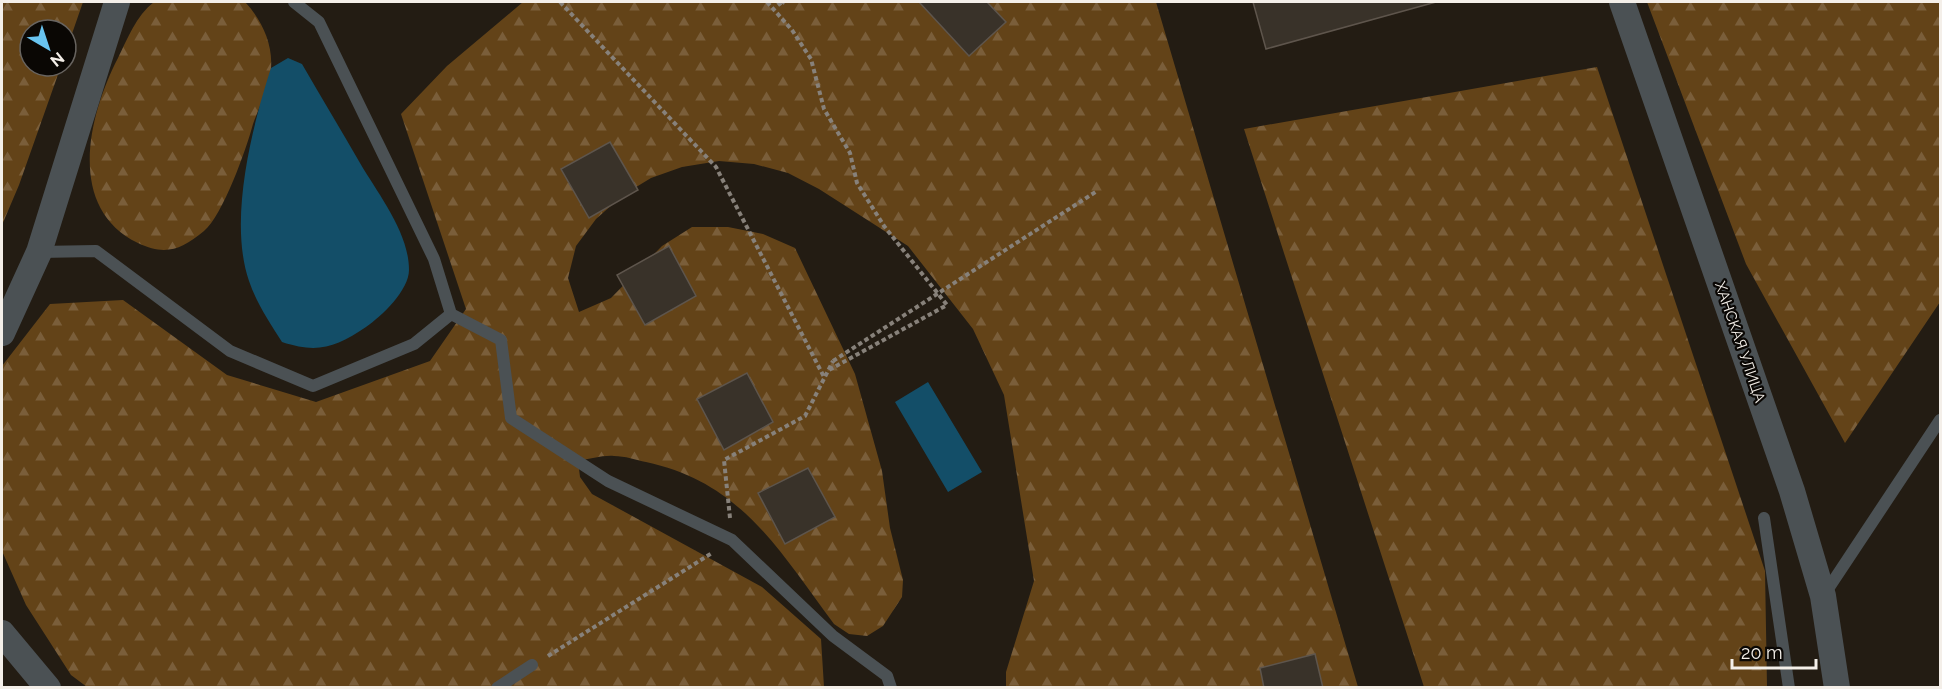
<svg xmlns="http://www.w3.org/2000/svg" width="1942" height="689" font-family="Raleway,sans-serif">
<defs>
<pattern id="forest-firs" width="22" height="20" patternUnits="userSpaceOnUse" patternTransform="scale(1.5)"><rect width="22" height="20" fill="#634318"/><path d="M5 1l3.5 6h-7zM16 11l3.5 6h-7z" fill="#7a5e3a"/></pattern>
</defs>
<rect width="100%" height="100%" fill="#231c13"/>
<!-- forest -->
<path fill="url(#forest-firs)" d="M 2,2 L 83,2 L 66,51 L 66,30 L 30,30 L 30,66 L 61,66 L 19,185 L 2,225 Z
M 154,2 L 245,2 C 261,19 273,43 271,68 C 270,86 259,107 253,124 C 246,150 223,215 204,231 C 181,250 165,256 138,243 C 66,208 88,116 118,58 C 128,38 136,16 154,2 Z
M 523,2 L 1156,2 L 1358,687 L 1006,687 L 1006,672 L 1034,581 L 1004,395 L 973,329 L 908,246 L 819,189 L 788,173 L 754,164 L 719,161 L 682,167 L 651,178 L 623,195 L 596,219 L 576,246 L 568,278 L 579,312 L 611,298 L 662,246 L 692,227 L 728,227 L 763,234 L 795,248 L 855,374 L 882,471 L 890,528 L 903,580 L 902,597 L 883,626 L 867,636 L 849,634 L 834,624 C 779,551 743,483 646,462 C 636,460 625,456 614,456 C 603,455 590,459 578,461 L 580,477 L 592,494 L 762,587 L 821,639 L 824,687 L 87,687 L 71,675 L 26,605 L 2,551 L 2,366 L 50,304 L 123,300 L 227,375 L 316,402 L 430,361 L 466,309 L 401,114 L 447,66 Z
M 1647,2 L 1940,2 L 1940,302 L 1845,443 L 1746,264 Z
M 1597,67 L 1765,571 L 1767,687 L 1424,687 L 1244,129 Z"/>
<!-- water -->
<path fill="#134e68" d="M 288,58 L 302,64 C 321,97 341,130 360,163 C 378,194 409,232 409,270 C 409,290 382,316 366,327 C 336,347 318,354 282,342 C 270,323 256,302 249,281 C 228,220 252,127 271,68 Z
M 928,382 L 982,472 L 948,492 L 895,402 Z"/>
<!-- building -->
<path fill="#393229" stroke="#5e554c" stroke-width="1.5" d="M 919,2 L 987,2 L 1006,22 L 969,56 Z
M 1253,2 L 1436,2 L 1266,49 Z
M 610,142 L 638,190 L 589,218 L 561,169 Z
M 669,246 L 696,296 L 645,325 L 617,275 Z
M 747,373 L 773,422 L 724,450 L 697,399 Z
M 808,468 L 835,517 L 785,544 L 758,493 Z
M 1315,654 L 1323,688 L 1264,688 L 1260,668 Z"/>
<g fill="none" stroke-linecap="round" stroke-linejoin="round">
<!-- path -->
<path stroke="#87817a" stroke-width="4" stroke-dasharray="4.5 3" stroke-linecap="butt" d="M 560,2 L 716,167 L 824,377
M 767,2 L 792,30 L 811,59 L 824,109 L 850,153 L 857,183 L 884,226 L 947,305 L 829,370
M 778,2 L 781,6 L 783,2
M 730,518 L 724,460 L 805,416 L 833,361
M 548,656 L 712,553"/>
<!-- service -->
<path stroke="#4b5154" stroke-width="12" d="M 39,252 L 96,251 L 230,351 L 313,386 L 414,344 L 451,314 L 434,259 L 319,22 L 294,2
M 451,314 L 501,340 L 511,418 L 608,481 L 732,540 L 833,636 L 887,676 L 891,688
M 1764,518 L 1789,688
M 1824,595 L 1940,420
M 497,688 L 532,665"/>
<!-- minor -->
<path stroke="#4b5154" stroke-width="26" d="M 1622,2 L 1792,491 L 1823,596 L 1837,688
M 2,333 L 39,252 L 117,2
M 2,633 L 48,688"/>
<!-- path-bridge -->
<path stroke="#87817a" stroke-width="4" stroke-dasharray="4.5 3" stroke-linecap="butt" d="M 833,361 L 1097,191"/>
</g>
<g text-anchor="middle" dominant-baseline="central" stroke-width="4.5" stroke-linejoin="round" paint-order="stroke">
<!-- street labels -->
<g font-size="15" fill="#f4efe9" stroke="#0a0704">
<text transform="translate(1740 342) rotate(71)">ХАНСКАЯ УЛИЦА</text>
</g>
</g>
<!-- border -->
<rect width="1942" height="689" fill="none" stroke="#f4efe9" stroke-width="6"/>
<!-- north arrow -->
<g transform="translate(48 48) rotate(141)"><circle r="28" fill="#0a0704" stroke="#686460" stroke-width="1.5"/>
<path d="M0-4.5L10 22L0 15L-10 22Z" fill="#69c4f0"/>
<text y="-9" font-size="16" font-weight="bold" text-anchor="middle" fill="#f4efe9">N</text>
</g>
<!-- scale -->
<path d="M1732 659v9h84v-9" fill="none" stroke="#f4efe9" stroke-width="3"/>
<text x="1741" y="659" font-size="18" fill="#f4efe9" stroke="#0a0704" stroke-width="4.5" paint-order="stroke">20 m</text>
</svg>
